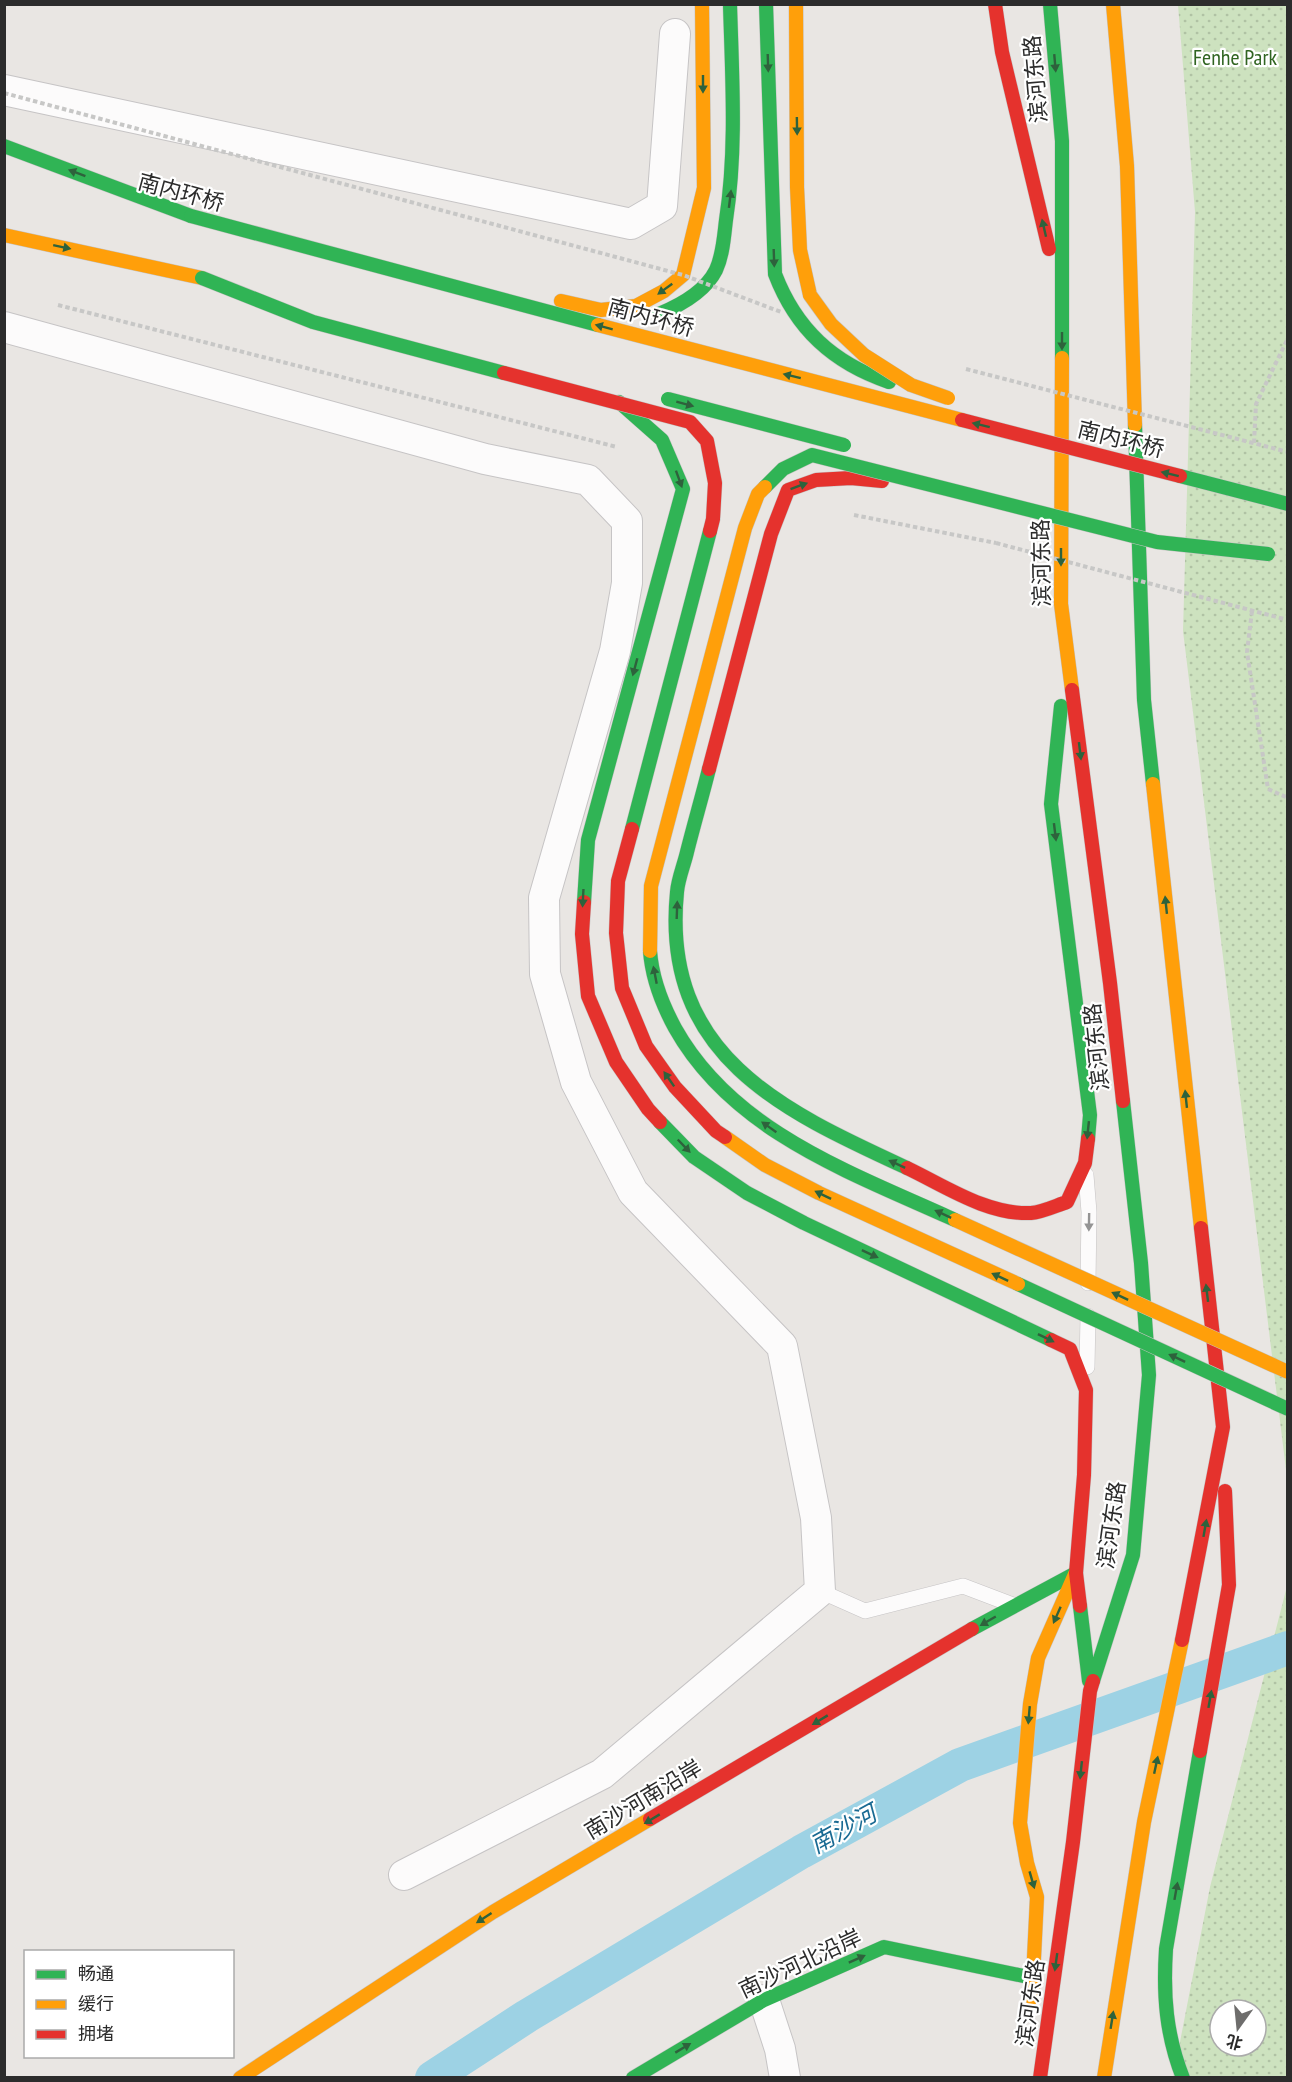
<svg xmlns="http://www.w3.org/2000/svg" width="1292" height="2082" font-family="'PT Sans Narrow','Noto Sans SC',sans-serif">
<defs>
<pattern id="grass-dots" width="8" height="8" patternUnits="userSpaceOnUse" patternTransform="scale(1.5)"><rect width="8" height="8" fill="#cde2bf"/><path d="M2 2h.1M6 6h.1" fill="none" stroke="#b0c2a4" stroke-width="1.8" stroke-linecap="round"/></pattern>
</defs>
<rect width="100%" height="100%" fill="#e9e6e3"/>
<!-- grass -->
<path fill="url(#grass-dots)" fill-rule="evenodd" d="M 1178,5 L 1287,5 L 1287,1478 L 1183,631 L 1195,212 Z
M 1287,1586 L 1287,2077 L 1173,2078 L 1210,1887 ZM 1220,2010 L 1256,2010 L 1256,2046 L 1220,2046 Z"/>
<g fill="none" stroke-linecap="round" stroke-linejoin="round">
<!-- canal -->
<path stroke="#9dd2e4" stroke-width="34" d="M 432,2078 L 527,2016 L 801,1852 L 960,1765 L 1288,1648"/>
<!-- lane casing -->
<g stroke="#c6c4c5" stroke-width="16">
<path id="lane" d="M 1086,1175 L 1089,1212 L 1088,1283
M 1087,1367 L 1088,1316
M 820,1591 L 865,1611 L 963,1586 L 1013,1605"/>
</g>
<!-- street casing -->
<g stroke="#c6c4c5" stroke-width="32">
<path id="street" d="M 4,90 L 631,224 L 662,206 L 675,34
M 4,327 L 485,459 L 588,480 L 627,521 L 627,583 L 615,651 L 544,898 L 545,974 L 576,1082 L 633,1192 L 782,1346 L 816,1518 L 820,1591 L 602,1774 L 404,1875
M 764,2000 L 780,2049 L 785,2078"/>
</g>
<!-- fast casing -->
<g stroke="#c6c4c5" stroke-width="15">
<path id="fast" d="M 766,4 L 775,274 C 796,329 833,363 889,382
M 1050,4 L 1062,141 L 1062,358
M 4,146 L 191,216
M 659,314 C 681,305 705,292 716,270 C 723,255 724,236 726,220 C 737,149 732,76 730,4
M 1135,425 L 1144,700 L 1153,784
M 1061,706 L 1051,804 L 1090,1115 L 1088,1139
M 709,769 C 702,797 694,824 687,852 C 684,865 678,879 677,892 C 661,1055 781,1110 907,1168
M 584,902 L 588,840 L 683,489 L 662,440 L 619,402
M 660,1122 L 694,1157 L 747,1193 L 804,1223 L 1051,1340
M 1080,1606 L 1089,1681
M 972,1629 L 1076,1573
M 1093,1681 L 1133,1555 L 1149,1375 L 1141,1263 L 1123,1101
M 633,2078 L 764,2000 L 884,1947 L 1033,1978
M 1183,2078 C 1166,2035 1163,1995 1166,1949 L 1200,1751"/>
</g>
<!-- slow casing -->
<g stroke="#c6c4c5" stroke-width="15">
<path id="slow" d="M 796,4 L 797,187 L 800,250 L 810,295
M 1113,4 L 1127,166 L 1135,425
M 4,235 L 202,278
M 561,301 L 601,310 L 636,306 L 664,291 L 683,275 L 704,188 L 702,4
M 1062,358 L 1061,604 L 1072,690
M 1153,784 L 1201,1228
M 1032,1998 L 1037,1897 L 1027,1863 L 1020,1823 L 1030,1704 L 1038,1658 L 1075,1574
M 240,2078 L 493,1912 L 650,1819
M 1104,2078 L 1144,1822 L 1182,1640"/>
</g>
<!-- jam casing -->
<g stroke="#c6c4c5" stroke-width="15">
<path id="jam" d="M 995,4 L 1002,52 L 1049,249
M 1072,690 L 1110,983 L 1123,1101
M 709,769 L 771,534 L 788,490 L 816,480 L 851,478 L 882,481
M 584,902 L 582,934 L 588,996 L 616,1062 L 648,1109 L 660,1122
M 907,1168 C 945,1186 987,1215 1031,1213 C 1043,1212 1055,1206 1067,1202 L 1085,1163 L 1088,1139
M 1051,1340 L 1070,1349 L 1086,1390 L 1084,1475 L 1076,1573 L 1080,1606
M 1182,1640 L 1223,1427 L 1201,1228
M 1200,1751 L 1229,1585 L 1225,1491
M 650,1819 L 972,1629
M 1040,2078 L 1073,1842 L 1090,1691 L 1093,1681"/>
</g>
<!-- path -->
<path stroke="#c7c7c6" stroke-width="4" stroke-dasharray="4.5 3" stroke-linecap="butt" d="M 58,305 L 617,447
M 1254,443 L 1256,404 L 1288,338
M 854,515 L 996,543
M 1252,611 L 1247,652 L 1268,789 L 1288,798"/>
<!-- lane -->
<use href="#lane" stroke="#fcfbfb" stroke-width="15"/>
<!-- street -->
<use href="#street" stroke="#fcfbfb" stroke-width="30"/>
<!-- fast -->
<use href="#fast" stroke="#30b455" stroke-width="14"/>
<!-- slow -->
<use href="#slow" stroke="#ff9f0a" stroke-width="14"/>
<!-- jam -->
<use href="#jam" stroke="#e5322d" stroke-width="14"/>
<!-- fast-bridge casing -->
<g stroke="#c5c4c2" stroke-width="15" stroke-linecap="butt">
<path id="fast-bridge" d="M 191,216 L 598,325
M 202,278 L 313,322 L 504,373
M 668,399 L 844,445
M 1180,476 L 1288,504
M 765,487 L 783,469 L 812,455 L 1157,542 L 1268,554
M 632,829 L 710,531
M 650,951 C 652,978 662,1004 675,1028 C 733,1132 852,1173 955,1220
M 1018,1284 L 1288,1409"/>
</g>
<!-- slow-bridge casing -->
<g stroke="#c5c4c2" stroke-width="15" stroke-linecap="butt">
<path id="slow-bridge" d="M 810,295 L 831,324 L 864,355 L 911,385 L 948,398
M 598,325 L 962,420
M 650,951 L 651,886 L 745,528 L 758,494 L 765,487
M 725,1137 L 765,1165 L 819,1193 L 1018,1284
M 955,1220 L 1288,1372"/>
</g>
<!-- jam-bridge casing -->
<g stroke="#c5c4c2" stroke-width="15" stroke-linecap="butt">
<path id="jam-bridge" d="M 504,373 L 690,422 L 707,441 L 715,483 L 713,519 L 710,531
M 962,420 L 1180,476
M 632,829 L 618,881 L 616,933 L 622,988 L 646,1046 L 675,1087 L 716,1131 L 725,1137"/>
</g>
<!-- path-bridge -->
<path stroke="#c7c7c6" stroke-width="4" stroke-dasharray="4.5 3" stroke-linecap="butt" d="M 4,93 L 683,275 L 781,312
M 966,369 L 1288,452
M 996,543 L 1288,620"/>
<!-- fast-bridge -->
<use href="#fast-bridge" stroke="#30b455" stroke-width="14"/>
<!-- slow-bridge -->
<use href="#slow-bridge" stroke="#ff9f0a" stroke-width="14"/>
<!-- jam-bridge -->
<use href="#jam-bridge" stroke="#e5322d" stroke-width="14"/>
</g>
<!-- one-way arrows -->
<defs><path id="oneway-solid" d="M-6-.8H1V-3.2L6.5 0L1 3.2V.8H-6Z" transform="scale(1.5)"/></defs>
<g fill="#2e623c">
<use href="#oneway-solid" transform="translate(768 63) rotate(88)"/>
<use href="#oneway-solid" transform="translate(1055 63) rotate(85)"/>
<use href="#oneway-solid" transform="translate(703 84) rotate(90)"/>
<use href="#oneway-solid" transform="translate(797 126) rotate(89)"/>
<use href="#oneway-solid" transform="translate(77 173) rotate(-159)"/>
<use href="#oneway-solid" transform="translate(730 199) rotate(-83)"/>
<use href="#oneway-solid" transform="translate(1044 228) rotate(-103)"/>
<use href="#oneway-solid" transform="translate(62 247) rotate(12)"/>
<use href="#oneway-solid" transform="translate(774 258) rotate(88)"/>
<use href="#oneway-solid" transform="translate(665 289) rotate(144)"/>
<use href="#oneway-solid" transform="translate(604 327) rotate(-165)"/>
<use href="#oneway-solid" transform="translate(1062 341) rotate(90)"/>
<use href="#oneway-solid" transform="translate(792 376) rotate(-166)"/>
<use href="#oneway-solid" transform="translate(685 404) rotate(15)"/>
<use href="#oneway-solid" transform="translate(981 425) rotate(-166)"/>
<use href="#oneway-solid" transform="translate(1170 474) rotate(-166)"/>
<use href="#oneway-solid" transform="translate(679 479) rotate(70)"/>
<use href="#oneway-solid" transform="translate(799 486) rotate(-20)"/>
<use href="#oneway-solid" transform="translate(1061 557) rotate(90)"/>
<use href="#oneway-solid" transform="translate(635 667) rotate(105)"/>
<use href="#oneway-solid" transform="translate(1080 751) rotate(83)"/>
<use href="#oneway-solid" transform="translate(1055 832) rotate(83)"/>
<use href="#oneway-solid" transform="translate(583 898) rotate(93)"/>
<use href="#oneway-solid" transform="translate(1166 905) rotate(-96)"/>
<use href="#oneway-solid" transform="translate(677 910) rotate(-88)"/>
<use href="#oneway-solid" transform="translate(655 975) rotate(-101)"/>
<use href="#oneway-solid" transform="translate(669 1079) rotate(-125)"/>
<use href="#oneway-solid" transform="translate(1186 1099) rotate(-96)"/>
<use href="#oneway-solid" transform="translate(769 1127) rotate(-145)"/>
<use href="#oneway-solid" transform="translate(1088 1130) rotate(96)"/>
<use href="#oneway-solid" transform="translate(684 1146) rotate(46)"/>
<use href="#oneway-solid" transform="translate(897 1164) rotate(-155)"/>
<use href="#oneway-solid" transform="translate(823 1195) rotate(-154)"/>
<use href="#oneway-solid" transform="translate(943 1214) rotate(-155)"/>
<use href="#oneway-solid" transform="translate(870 1254) rotate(25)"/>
<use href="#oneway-solid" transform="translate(1000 1277) rotate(-155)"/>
<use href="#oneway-solid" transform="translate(1207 1293) rotate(-97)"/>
<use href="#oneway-solid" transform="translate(1120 1296) rotate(-155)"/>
<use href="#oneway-solid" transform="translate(1046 1338) rotate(26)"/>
<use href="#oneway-solid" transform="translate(1177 1358) rotate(-155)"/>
<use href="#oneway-solid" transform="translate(1205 1528) rotate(-80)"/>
<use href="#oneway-solid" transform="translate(1057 1615) rotate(114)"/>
<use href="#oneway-solid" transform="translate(988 1621) rotate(150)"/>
<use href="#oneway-solid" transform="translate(1210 1699) rotate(-80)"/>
<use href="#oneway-solid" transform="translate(1029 1715) rotate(95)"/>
<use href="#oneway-solid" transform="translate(820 1720) rotate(149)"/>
<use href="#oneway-solid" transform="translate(1156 1765) rotate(-78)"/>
<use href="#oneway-solid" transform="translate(1081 1770) rotate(96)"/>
<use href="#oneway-solid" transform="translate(652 1819) rotate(149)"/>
<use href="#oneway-solid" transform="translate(1032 1880) rotate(74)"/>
<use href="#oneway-solid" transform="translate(1176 1891) rotate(-80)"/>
<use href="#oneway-solid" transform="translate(484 1918) rotate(147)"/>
<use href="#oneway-solid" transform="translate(857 1959) rotate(-24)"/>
<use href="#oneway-solid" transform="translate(1056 1962) rotate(98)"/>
<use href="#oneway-solid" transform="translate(1112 2020) rotate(-81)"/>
<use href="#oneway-solid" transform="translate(683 2048) rotate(-31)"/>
</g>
<use fill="#949494" href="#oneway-solid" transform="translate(1089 1222) rotate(91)"/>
<g text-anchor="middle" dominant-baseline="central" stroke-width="4.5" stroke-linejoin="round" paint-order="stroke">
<!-- park labels -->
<g font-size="22" fill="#306421" stroke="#fff">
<text x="1235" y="57">Fenhe Park</text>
</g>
<!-- street labels -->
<g font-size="22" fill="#2c2c2c" stroke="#fff">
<text transform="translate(1035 79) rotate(-95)">滨河东路</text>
<text transform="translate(181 192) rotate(15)">南内环桥</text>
<text transform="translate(651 317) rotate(15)">南内环桥</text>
<text transform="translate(1121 439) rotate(14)">南内环桥</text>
<text transform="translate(1041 563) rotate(-91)">滨河东路</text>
<text transform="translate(1096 1047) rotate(-96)">滨河东路</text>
<text transform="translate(1111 1525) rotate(-82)">滨河东路</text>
<text transform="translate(643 1799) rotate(-31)">南沙河南沿岸</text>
<text transform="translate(800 1963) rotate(-25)">南沙河北沿岸</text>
<text transform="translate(1030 2003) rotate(-82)">滨河东路</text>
</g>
<!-- water labels -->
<g font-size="24" font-style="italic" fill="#196a93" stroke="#fff">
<text transform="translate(843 1829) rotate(-29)">南沙河</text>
</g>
</g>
<!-- border -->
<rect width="1292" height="2082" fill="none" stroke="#2c2c2c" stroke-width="12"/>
<!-- legend -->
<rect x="24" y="1950" width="210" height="108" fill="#ffffff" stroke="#ababab" stroke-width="1.5"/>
<rect x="36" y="1970" width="30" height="9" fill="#30b455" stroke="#ababab" stroke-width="1.5"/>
<text x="78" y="1980" font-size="18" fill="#2c2c2c">畅通</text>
<rect x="36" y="2000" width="30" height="9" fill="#ff9f0a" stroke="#ababab" stroke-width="1.5"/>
<text x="78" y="2010" font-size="18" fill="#2c2c2c">缓行</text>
<rect x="36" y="2030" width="30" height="9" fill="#e5322d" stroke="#ababab" stroke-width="1.5"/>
<text x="78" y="2040" font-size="18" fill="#2c2c2c">拥堵</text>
<!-- north arrow -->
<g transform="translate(1238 2028) rotate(195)"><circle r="28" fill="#ffffff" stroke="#ababab" stroke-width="1.5"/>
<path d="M0-4.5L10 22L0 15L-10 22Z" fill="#6e6d6c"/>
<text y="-9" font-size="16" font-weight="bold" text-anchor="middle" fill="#2c2c2c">北</text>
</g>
</svg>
